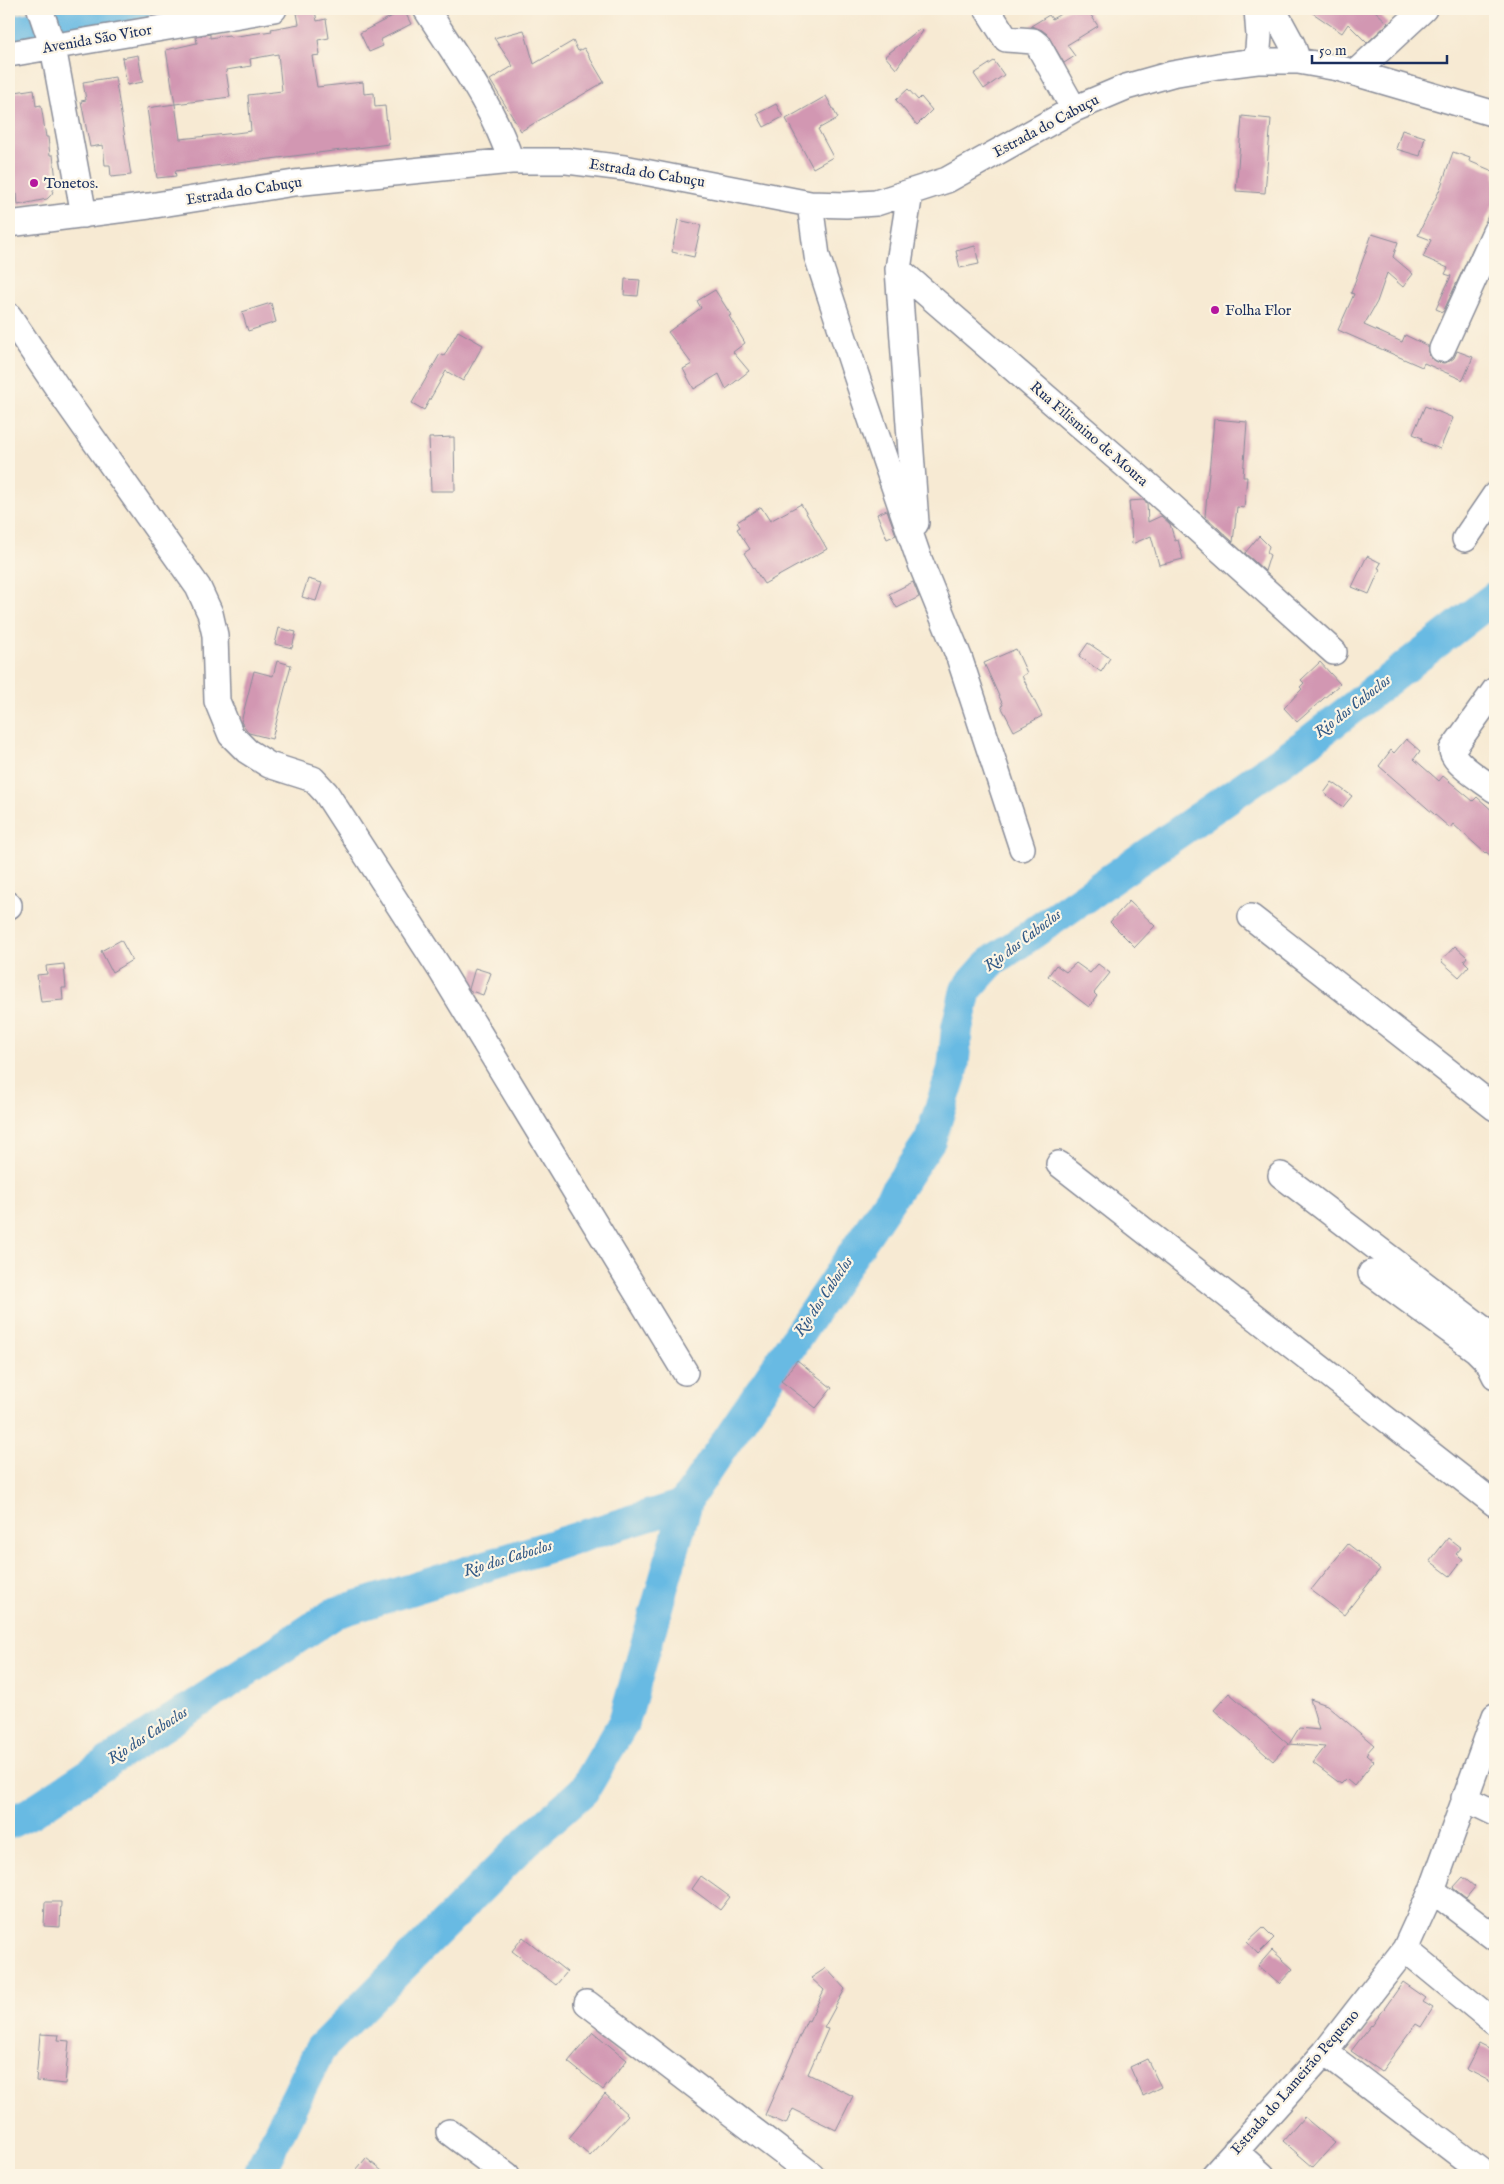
<svg xmlns="http://www.w3.org/2000/svg" width="1504" height="2184" font-family="'IM FELL English',serif">
<rect width="100%" height="100%" fill="#fcf5e5"/>
<filter id="ink" filterUnits="userSpaceOnUse"><feTurbulence type="fractalNoise" baseFrequency=".02" numOctaves="2"/><feDisplacementMap in="SourceGraphic" scale="10" xChannelSelector="R" yChannelSelector="G"/><feConvolveMatrix kernelMatrix="1 2 1 2 8 2 1 2 1" color-interpolation-filters="sRGB"/></filter>
<filter id="wash" filterUnits="userSpaceOnUse"><feTurbulence type="fractalNoise" baseFrequency=".0096" numOctaves="4" result="noise"/><feDisplacementMap in="SourceGraphic" scale="20" xChannelSelector="R" yChannelSelector="G"/><feGaussianBlur stdDeviation="1.12" result="paint"/><feColorMatrix in="noise" values="0 0 0 0 0 0 0 0 0 0 0 0 0 0 0 0 0 1.4 0 .05"/><feComposite in="paint" operator="in"/></filter>
<g filter="url(#wash)">
<rect width="100%" height="100%" fill="#f7ead3"/>
<g fill="none" stroke-linecap="round" stroke-linejoin="round">
<!-- river -->
<path stroke="#67bae3" stroke-width="32" d="M 9,32 L 136,9
M 9,1823 L 30,1813 L 335,1613 L 686,1504
M 260,2175 L 261,2169 L 320,2049 L 527,1841 L 584,1790 L 624,1722 L 688,1498 L 930,1140 L 953,1069 L 957,1028 L 966,990 L 990,963 L 1307,743 L 1495,597"/>
</g>
<g id="blocks">
<!-- building -->
<path fill="#d297b2" d="M 1069,9 L 1087,9 L 1098,26 L 1067,45 L 1075,56 L 1064,63 L 1047,34 L 1042,30 L 1031,26 L 1049,15 L 1052,19 Z
M 1307,9 L 1373,9 L 1388,23 L 1367,43 L 1348,24 L 1342,33 Z
M 404,10 L 411,24 L 380,40 L 383,46 L 369,52 L 360,33 Z
M 315,11 L 317,21 L 326,19 L 329,38 L 318,40 L 320,55 L 312,56 L 317,87 L 363,82 L 364,94 L 374,93 L 375,107 L 385,106 L 389,144 L 175,171 L 176,176 L 157,178 L 147,108 L 175,104 L 180,139 L 236,133 L 251,131 L 248,95 L 282,91 L 278,54 L 250,59 L 251,66 L 226,70 L 230,97 L 175,104 L 166,50 L 197,43 L 196,37 L 210,34 L 210,38 L 229,35 L 230,37 L 272,31 L 271,29 L 299,24 L 297,13 Z
M 920,29 L 923,31 L 896,69 L 885,56 Z
M 524,30 L 534,64 L 573,41 L 578,51 L 584,48 L 604,82 L 521,131 L 490,80 L 513,66 L 494,38 Z
M 138,55 L 143,82 L 127,85 L 122,58 Z
M 994,61 L 1004,75 L 984,89 L 974,74 Z
M 115,77 L 131,175 L 111,177 L 110,165 L 105,165 L 103,145 L 90,147 L 81,101 L 86,100 L 83,82 Z
M 34,89 L 36,106 L 41,105 L 46,137 L 48,137 L 50,155 L 53,155 L 56,180 L 52,194 L 47,199 L 18,205 L 17,194 L 9,195 L 9,93 Z
M 908,89 L 918,100 L 921,97 L 932,110 L 917,125 L 896,100 Z
M 826,96 L 838,118 L 818,129 L 833,157 L 813,168 L 786,119 Z
M 776,104 L 783,117 L 764,127 L 757,114 Z
M 1242,116 L 1271,119 L 1265,193 L 1236,191 Z
M 1402,130 L 1425,137 L 1420,156 L 1396,149 Z
M 1453,152 L 1470,158 L 1469,161 L 1495,172 L 1495,201 L 1443,312 L 1436,309 L 1451,276 L 1445,274 L 1448,268 L 1423,257 L 1431,240 L 1418,235 L 1440,189 Z
M 678,220 L 701,225 L 694,257 L 672,252 Z
M 1372,234 L 1398,242 L 1393,257 L 1413,274 L 1403,287 L 1387,273 L 1377,302 L 1364,325 L 1402,342 L 1405,335 L 1428,346 L 1430,357 L 1437,362 L 1444,363 L 1450,361 L 1454,358 L 1457,351 L 1473,357 L 1463,380 L 1424,363 L 1422,367 L 1338,330 L 1354,294 L 1351,293 Z
M 975,246 L 979,264 L 960,268 L 956,251 Z
M 625,279 L 640,280 L 638,296 L 624,295 Z
M 715,290 L 731,315 L 729,316 L 745,343 L 733,352 L 749,371 L 726,389 L 719,374 L 694,389 L 683,369 L 692,364 L 668,332 L 701,308 L 697,301 Z
M 271,303 L 276,322 L 248,331 L 242,312 Z
M 458,331 L 483,345 L 463,381 L 446,371 L 424,410 L 412,403 L 440,354 L 444,356 Z
M 1425,406 L 1453,418 L 1440,449 L 1421,441 L 1422,438 L 1413,434 Z
M 1214,419 L 1247,422 L 1243,477 L 1247,477 L 1244,508 L 1237,507 L 1233,542 L 1205,516 Z
M 454,437 L 455,491 L 431,491 L 429,438 Z
M 1143,500 L 1147,503 L 1148,522 L 1161,516 L 1170,524 L 1175,541 L 1178,540 L 1183,559 L 1159,565 L 1151,536 L 1132,544 L 1129,501 Z
M 801,504 L 827,549 L 764,584 L 744,553 L 750,549 L 737,529 L 740,527 L 737,522 L 761,507 L 770,521 Z
M 887,510 L 896,535 L 887,539 L 877,514 Z
M 1259,536 L 1269,546 L 1267,553 L 1270,555 L 1265,571 L 1245,553 Z
M 1367,556 L 1381,563 L 1378,568 L 1380,569 L 1369,594 L 1352,587 Z
M 308,579 L 322,583 L 316,601 L 302,597 Z
M 913,582 L 919,597 L 897,608 L 889,594 Z
M 279,628 L 296,632 L 292,648 L 275,644 Z
M 1088,643 L 1110,658 L 1101,672 L 1079,656 Z
M 1016,649 L 1027,673 L 1022,676 L 1042,716 L 1014,731 L 1001,706 L 1003,705 L 984,663 Z
M 277,661 L 291,665 L 272,739 L 249,733 L 241,722 L 254,671 L 273,676 Z
M 1320,662 L 1340,684 L 1297,722 L 1284,708 L 1302,689 L 1300,687 L 1304,683 L 1301,680 Z
M 1406,739 L 1420,751 L 1414,759 L 1439,781 L 1443,776 L 1473,801 L 1477,797 L 1495,813 L 1495,859 L 1486,852 L 1485,853 L 1453,824 L 1450,828 L 1379,766 L 1391,750 L 1394,753 Z
M 1332,782 L 1352,796 L 1343,807 L 1324,793 Z
M 1129,901 L 1155,926 L 1135,947 L 1110,922 Z
M 121,940 L 132,960 L 112,972 L 101,951 Z
M 1455,946 L 1467,957 L 1464,961 L 1469,966 L 1459,977 L 1441,961 Z
M 1076,963 L 1090,973 L 1098,964 L 1110,973 L 1094,993 L 1097,996 L 1089,1007 L 1048,976 L 1056,965 L 1066,972 Z
M 64,964 L 66,988 L 62,988 L 63,1000 L 41,1002 L 37,975 L 47,974 L 46,966 Z
M 475,968 L 491,973 L 483,995 L 471,991 L 469,989 Z
M 797,1360 L 832,1388 L 816,1408 L 781,1381 Z
M 1448,1538 L 1461,1548 L 1456,1554 L 1463,1559 L 1450,1576 L 1430,1561 Z
M 1348,1544 L 1380,1569 L 1344,1615 L 1311,1590 Z
M 1229,1693 L 1288,1744 L 1273,1761 L 1214,1710 Z
M 1310,1699 L 1327,1705 L 1374,1745 L 1366,1754 L 1374,1761 L 1354,1786 L 1346,1779 L 1341,1784 L 1313,1763 L 1325,1747 L 1289,1744 L 1299,1728 L 1319,1730 Z
M 701,1876 L 730,1897 L 720,1910 L 692,1889 Z
M 1463,1877 L 1475,1887 L 1466,1898 L 1453,1888 Z
M 45,1902 L 61,1902 L 60,1927 L 44,1926 Z
M 1263,1927 L 1274,1938 L 1258,1954 L 1247,1942 Z
M 523,1937 L 567,1972 L 556,1985 L 512,1951 Z
M 1272,1950 L 1293,1969 L 1279,1984 L 1258,1966 Z
M 826,1968 L 845,1989 L 824,2028 L 828,2029 L 808,2074 L 853,2096 L 836,2130 L 793,2109 L 786,2124 L 765,2115 L 807,2020 L 809,2021 L 824,1990 L 811,1978 Z
M 1403,1982 L 1426,1998 L 1423,2002 L 1433,2008 L 1421,2027 L 1416,2024 L 1381,2072 L 1351,2051 L 1371,2025 L 1372,2026 Z
M 593,2032 L 627,2060 L 603,2090 L 568,2062 Z
M 40,2034 L 59,2035 L 58,2040 L 69,2041 L 65,2084 L 36,2081 Z
M 1479,2044 L 1495,2052 L 1495,2084 L 1466,2069 Z
M 1147,2059 L 1161,2087 L 1143,2096 L 1130,2067 Z
M 605,2094 L 628,2115 L 590,2156 L 569,2138 Z
M 1304,2117 L 1335,2143 L 1313,2167 L 1283,2141 Z
M 366,2158 L 387,2175 L 352,2175 Z"/>
</g>
</g>
<g filter="url(#ink)">
<use href="#blocks" fill-opacity="0" stroke="#898c98" stroke-width="1"/>
<g fill="none" stroke-linecap="round" stroke-linejoin="round">
<!-- minor casing -->
<g stroke="#898c98" stroke-width="28">
<path id="minor" d="M 40,9 L 53,47 L 84,215
M 426,9 C 457,58 493,105 511,161
M 987,9 L 1006,39 L 1033,41 L 1038,45 L 1074,109
M 1273,9 L 1292,44 L 1298,61
M 9,54 L 274,9
M 1257,61 L 1259,36 L 1257,9
M 1356,72 L 1424,9
M 910,193 L 898,269 L 1147,484 L 1334,652
M 810,204 L 817,256 L 861,390 L 919,559 L 959,657 L 1022,848
M 9,224 L 149,206 L 294,183 L 511,161 L 567,161 L 624,168 L 810,204 L 846,205 L 876,203 L 947,180 L 1074,109 L 1126,87 L 1172,74 L 1218,66 L 1257,61 L 1298,61 L 1338,68 L 1495,114
M 898,269 L 916,523
M 9,316 L 67,402 L 198,587 L 210,613 L 215,635 L 217,701 L 231,735 L 247,751 L 269,765 L 313,779 L 326,793 L 442,972 L 685,1372
M 1442,349 L 1495,232
M 1465,539 L 1495,495
M 1495,690 L 1452,750 C 1452,763 1485,782 1495,790
M 9,905 L 9,906
M 1251,917 L 1495,1108
M 1059,1164 L 1495,1504
M 1281,1175 L 1495,1338
M 1371,1273 L 1476,1350 L 1488,1362 L 1495,1376
M 1464,1798 L 1495,1813
M 1432,1890 L 1495,1938
M 1405,1949 L 1495,2023
M 587,2003 L 812,2175
M 1325,2052 L 1486,2175
M 449,2132 L 507,2175
M 1235,2151 L 1262,2175
M 1214,2175 L 1325,2052 L 1405,1949 L 1432,1890 L 1495,1716"/>
</g>
<!-- minor -->
<use href="#minor" stroke="#fff" stroke-width="25"/>
</g>
</g>
<!-- markers -->
<g fill="#b5179e" stroke="#fcf5e5" stroke-width="2">
<circle cx="34" cy="183" r="5"/>
<circle cx="1215" cy="310" r="5"/>
</g>
<g text-anchor="middle" dominant-baseline="central" stroke-width="4.5" stroke-linejoin="round" paint-order="stroke">
<!-- street labels -->
<g font-size="15" fill="#1b2f5e" stroke="#fcf5e5">
<text transform="translate(97 39) rotate(-10)">Avenida São Vitor</text>
<text transform="translate(1046 126) rotate(-28)">Estrada do Cabuçu</text>
<text transform="translate(647 173) rotate(9)">Estrada do Cabuçu</text>
<text transform="translate(244 191) rotate(-9)">Estrada do Cabuçu</text>
<text transform="translate(1089 434) rotate(41)">Rua Filismino de Moura</text>
<text transform="translate(1295 2082) rotate(-49)">Estrada do Lameirão Pequeno</text>
</g>
<!-- poi labels -->
<g font-size="15" fill="#1b2f5e" stroke="#fcf5e5" text-anchor="start">
<text x="44" y="183">Tonetos.</text>
<text x="1225" y="310">Folha Flor</text>
</g>
<!-- water labels -->
<g font-size="16" font-style="italic" fill="#325986" stroke="#fcf5e5">
<text transform="translate(1353 707) rotate(-38)">Rio dos Caboclos</text>
<text transform="translate(1023 941) rotate(-37)">Rio dos Caboclos</text>
<text transform="translate(824 1297) rotate(-56)">Rio dos Caboclos</text>
<text transform="translate(508 1559) rotate(-17)">Rio dos Caboclos</text>
<text transform="translate(148 1736) rotate(-33)">Rio dos Caboclos</text>
</g>
</g>
<!-- margin -->
<rect width="1504" height="2184" fill="none" stroke="#fcf5e5" stroke-width="30"/>
<!-- scale -->
<path d="M1312 55v8h135v-8" fill="none" stroke="#1b2f5e" stroke-width="2.5"/>
<text x="1319" y="55" font-size="15" fill="#1b2f5e" stroke="#fcf5e5" stroke-width="4" paint-order="stroke">50 m</text>
</svg>
